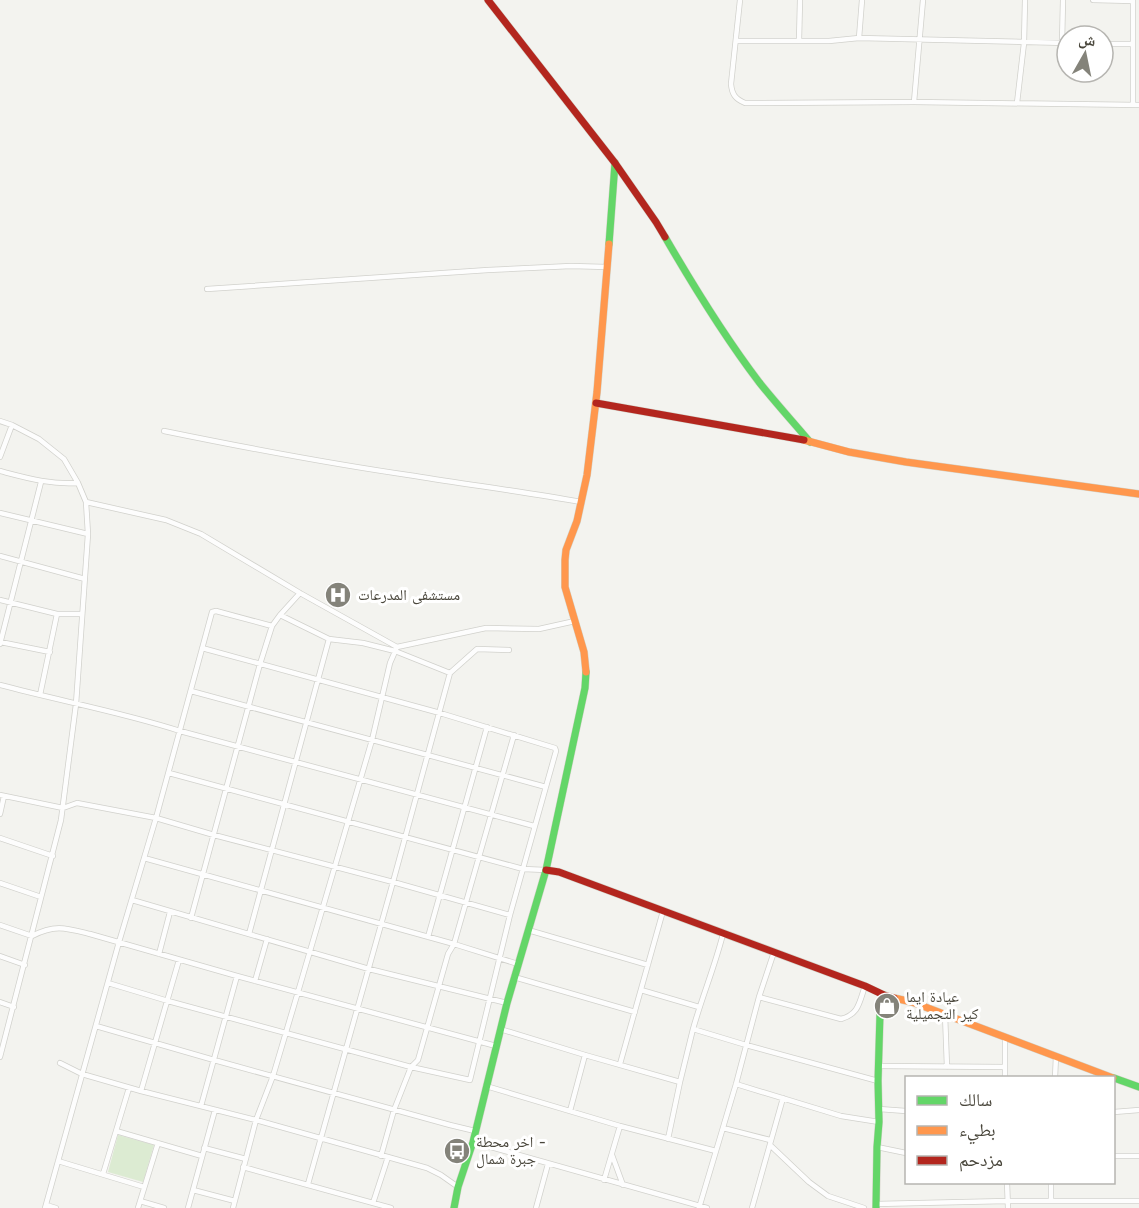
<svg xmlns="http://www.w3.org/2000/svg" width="1139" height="1208" font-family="'Work Sans','Noto Naskh Arabic',sans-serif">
<rect width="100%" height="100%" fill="#f3f3ef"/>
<!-- green -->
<path fill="#dcebd2" d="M 118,1135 L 154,1145 L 143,1182 L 108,1172 Z"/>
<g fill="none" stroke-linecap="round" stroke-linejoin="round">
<!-- street casing -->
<g stroke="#d1d1cc" stroke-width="6">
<path id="street" d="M 740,0 L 731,84 C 732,94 735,99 745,103 L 914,102 L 1139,105
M 1093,0 L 1133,1
M 859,38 L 862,0
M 736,41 L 829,41 L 859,38 L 1067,43
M 799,41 L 800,0
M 1062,43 L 1063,0
M 1103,44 L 1133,44
M 914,102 L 923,0
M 1017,103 L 1024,43 L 1025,0
M 1133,105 L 1133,0
M 207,289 L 488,270 L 571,266 L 607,267
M 0,421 L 12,425 L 39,439 L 64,459 L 78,483 L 86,502 L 88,534 L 76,704 L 61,820 L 0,1057
M 164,431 C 247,448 331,464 415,476 C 470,485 526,492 581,502
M 0,457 L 12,425
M 0,471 C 27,478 51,485 78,483
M 86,502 L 166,520 L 201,534 L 300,593 L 397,647 L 486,628 L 539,629 L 575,621
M 0,513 L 88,534
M 0,556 L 85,579
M 0,600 L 57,614
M 280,615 L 300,593
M 0,642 L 50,652
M 0,644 L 41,482
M 0,685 C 60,701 121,712 180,731 L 534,826
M 191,691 L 546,787
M 40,695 L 57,614 L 82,614
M 169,773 L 523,869 L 546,870
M 0,795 L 63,808 L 77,803 L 156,818 L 214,835 L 393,882 L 510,915
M 0,814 L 4,796
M 0,838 L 53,856
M 144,858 L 454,944 L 518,964
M 0,883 L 41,897
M 132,900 L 369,969 L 507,1003
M 191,918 L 260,664 L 272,626
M 0,925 L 32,936 C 55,924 66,928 90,934 L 237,976 L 496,1046
M 528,930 L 648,965
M 249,934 L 329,639
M 723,934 C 715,966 702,997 693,1029 L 746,1045 L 878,1081
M 428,937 L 487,727
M 159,954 L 170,912
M 0,956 L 25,965
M 514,977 L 635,1012
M 255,981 L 267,939
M 108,983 L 168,1001 L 411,1067 L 470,1080 L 510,915 L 556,751 L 555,748 L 440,713 L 202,648
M 641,990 L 699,1007
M 759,997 L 841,1019 C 859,1014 859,1003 865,986
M 0,1002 L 14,1007
M 945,1014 L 947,1067
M 96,1026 L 214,1060 L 450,1125 L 475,1131
M 500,1029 L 585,1055 L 680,1082 L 668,1139
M 1005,1037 L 1005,1078
M 60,1063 L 82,1074 L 141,1091 L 256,1120 L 427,1168 L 441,1175 L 458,1187
M 620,1064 L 663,911
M 879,1066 L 1005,1067
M 1055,1078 L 1056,1056
M 680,1082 L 693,1029
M 736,1084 L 841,1116 L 879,1122
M 486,1086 L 620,1126 L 716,1151
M 141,1091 L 179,960
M 201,1106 L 237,976
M 879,1109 L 906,1111
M 570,1111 L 585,1055
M 1114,1112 L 1139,1110
M 723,1128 L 770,1140
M 116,1131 L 202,1156
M 473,1142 L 707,1208
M 770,1145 L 809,1182 L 828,1196 L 864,1208
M 877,1147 L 906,1153
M 204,1148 L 246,1159
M 612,1155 L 623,1185
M 381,1156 L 394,1110 L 411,1067 L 418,1060 L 448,954 L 454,944 L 514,735
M 1114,1156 L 1139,1156
M 58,1161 L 144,1187
M 243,1167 L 391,1208
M 103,1174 L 129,1088
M 604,1180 L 620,1126
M 1007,1182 L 1008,1208
M 308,1184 L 393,882 L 450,673
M 193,1190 L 235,1201
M 140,1201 L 164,1208
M 1051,1201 L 1051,1182
M 373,1203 L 388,1157
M 876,1204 L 1007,1201 L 1139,1201
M 46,1205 L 56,1208
M 45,1208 L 119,942 L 156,818 L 212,612 L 216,611 L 272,626 L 280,615 L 329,639 L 363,643 L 395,651 L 450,673 L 477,649 L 509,650
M 138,1208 L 158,1143
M 188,1208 L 215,1110
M 233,1208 L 256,1120 L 273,1076 L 298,992 L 372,740 L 390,663 L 397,647
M 536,1208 L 548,1164
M 699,1208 L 736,1084 L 759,997 L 774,952
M 752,1208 L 783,1098"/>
</g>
<!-- fast casing -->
<g stroke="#d3d2c8" stroke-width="8">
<path id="fast" d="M 665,237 C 694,287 724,336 759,382 C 775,402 793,422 810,442
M 609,244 L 615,163
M 1114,1078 L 1139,1087
M 454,1208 L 458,1187 L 473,1142 L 507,1003 L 546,870 L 585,688 L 586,672
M 876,1208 L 877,1147 L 879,1122 L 878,1081 L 880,1014 L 884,995"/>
</g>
<!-- slow casing -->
<g stroke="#d3d2c8" stroke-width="8">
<path id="slow" d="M 804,440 L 849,452 L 906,462 L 1139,494
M 586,672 L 584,652 L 565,587 L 565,560 L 566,550 L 577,521 L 587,475 L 597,392 L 609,244
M 894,998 L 912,1002 L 1113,1078"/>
</g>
<!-- jam casing -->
<g stroke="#d3d2c8" stroke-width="8">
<path id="jam" d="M 488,0 L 615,163 L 656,222 L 665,237
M 596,403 L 804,440
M 546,870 L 559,872 L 865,986 L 884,995 L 894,998"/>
</g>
<!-- street -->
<use href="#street" stroke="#fdfdfd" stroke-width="4.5"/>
<!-- fast -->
<use href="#fast" stroke="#63d668" stroke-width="7"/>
<!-- slow -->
<use href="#slow" stroke="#ff974d" stroke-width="7"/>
<!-- jam -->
<use href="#jam" stroke="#b3261e" stroke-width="7"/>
</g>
<!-- icons -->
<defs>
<g id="hospital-disc" transform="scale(1.35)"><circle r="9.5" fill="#84837a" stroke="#fff"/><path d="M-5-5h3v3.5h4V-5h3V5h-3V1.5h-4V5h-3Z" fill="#fff"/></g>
<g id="shop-disc" transform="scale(1.35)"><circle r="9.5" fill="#84837a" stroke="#fff"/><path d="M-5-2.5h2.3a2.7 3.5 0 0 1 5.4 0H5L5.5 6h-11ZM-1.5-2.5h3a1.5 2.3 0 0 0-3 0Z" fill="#fff"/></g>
<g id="bus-disc" transform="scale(1.35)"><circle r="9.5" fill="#84837a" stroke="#fff"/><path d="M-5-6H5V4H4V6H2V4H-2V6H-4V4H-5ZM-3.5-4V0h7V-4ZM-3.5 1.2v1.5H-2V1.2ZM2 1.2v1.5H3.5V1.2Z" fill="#fff"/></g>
</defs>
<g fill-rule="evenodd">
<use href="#hospital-disc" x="338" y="595"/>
<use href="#shop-disc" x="887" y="1006"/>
<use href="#bus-disc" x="457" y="1151"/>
</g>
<g text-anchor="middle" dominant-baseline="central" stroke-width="6" stroke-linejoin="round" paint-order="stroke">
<!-- poi labels -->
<g font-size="15" fill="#49463b" stroke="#fff" text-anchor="start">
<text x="358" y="595">مستشفى المدرعات</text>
<text x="906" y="997">عيادة ايما<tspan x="906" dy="17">كير التجميلية</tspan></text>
<text x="476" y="1142">اخر محطة -<tspan x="476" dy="17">جبرة شمال</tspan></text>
</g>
</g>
<!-- legend -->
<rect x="905" y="1076" width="210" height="108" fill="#ffffff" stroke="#b6b5b1" stroke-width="1.5"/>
<rect x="917" y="1096" width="30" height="9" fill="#63d668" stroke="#b6b5b1" stroke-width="1.5"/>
<text x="959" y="1106" font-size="18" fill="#49463b">سالك</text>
<rect x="917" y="1126" width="30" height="9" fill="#ff974d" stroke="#b6b5b1" stroke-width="1.5"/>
<text x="959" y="1136" font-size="18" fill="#49463b">بطيء</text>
<rect x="917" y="1156" width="30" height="9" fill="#b3261e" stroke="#b6b5b1" stroke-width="1.5"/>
<text x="959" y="1166" font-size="18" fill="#49463b">مزدحم</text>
<!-- north arrow -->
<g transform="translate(1085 54) rotate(9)"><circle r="28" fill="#ffffff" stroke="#b6b5b1" stroke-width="1.5"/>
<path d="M0-4.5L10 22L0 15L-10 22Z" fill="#84837a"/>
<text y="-9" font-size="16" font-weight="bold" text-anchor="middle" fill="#49463b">ش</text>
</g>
</svg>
